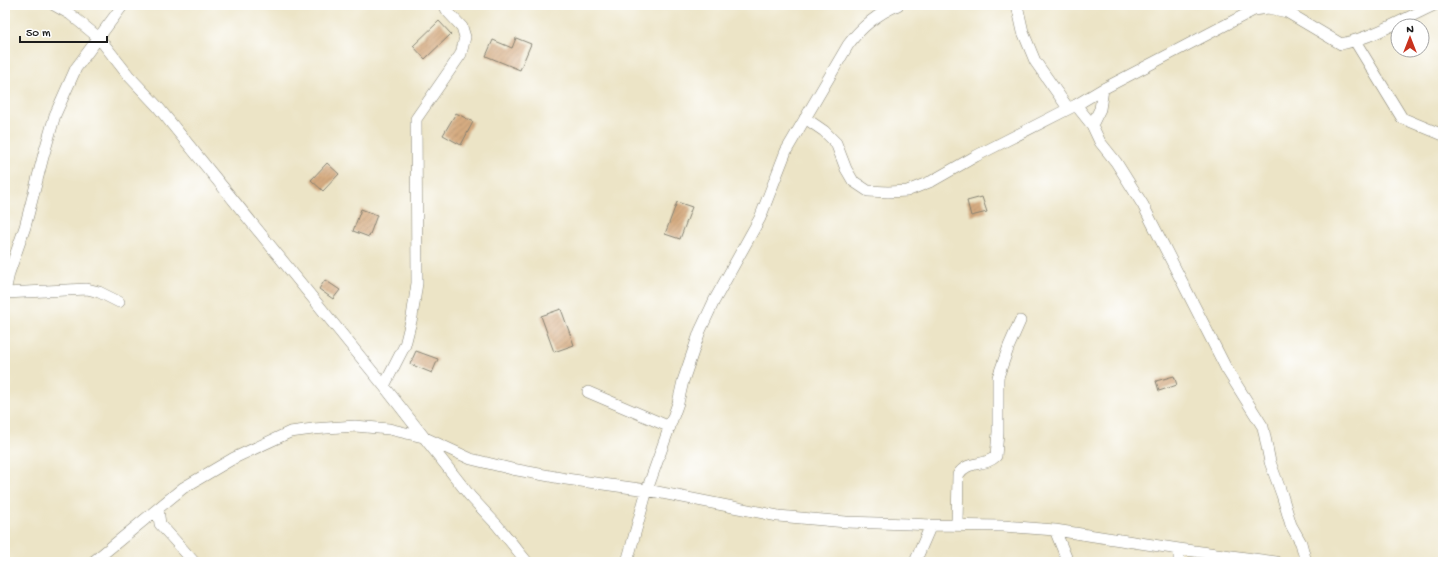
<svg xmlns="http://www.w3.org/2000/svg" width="1448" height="567" font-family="'Gochi Hand',sans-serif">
<defs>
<pattern id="building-hatch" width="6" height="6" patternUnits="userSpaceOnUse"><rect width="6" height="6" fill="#d5ac81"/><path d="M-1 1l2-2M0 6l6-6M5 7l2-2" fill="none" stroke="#b6936f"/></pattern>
</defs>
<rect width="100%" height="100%" fill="#fff"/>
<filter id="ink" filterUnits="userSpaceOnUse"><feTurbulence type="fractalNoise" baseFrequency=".025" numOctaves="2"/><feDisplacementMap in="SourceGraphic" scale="8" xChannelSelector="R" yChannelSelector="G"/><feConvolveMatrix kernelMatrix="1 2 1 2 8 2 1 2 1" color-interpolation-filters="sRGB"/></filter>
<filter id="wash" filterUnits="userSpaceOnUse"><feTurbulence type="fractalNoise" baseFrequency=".012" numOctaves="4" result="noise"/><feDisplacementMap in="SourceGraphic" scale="16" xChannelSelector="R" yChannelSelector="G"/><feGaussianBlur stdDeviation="0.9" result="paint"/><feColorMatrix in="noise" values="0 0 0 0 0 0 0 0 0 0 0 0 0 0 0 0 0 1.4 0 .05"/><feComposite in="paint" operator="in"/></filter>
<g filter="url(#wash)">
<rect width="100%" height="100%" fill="#ece4c6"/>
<g id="blocks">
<!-- building -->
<path fill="url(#building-hatch)" d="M 439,21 L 451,34 L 425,59 L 413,46 Z
M 516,38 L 531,44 L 520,70 L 486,56 L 493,40 L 512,48 Z
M 456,113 L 473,122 L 461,145 L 443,135 Z
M 327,163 L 339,174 L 323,191 L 311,180 Z
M 982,197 L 987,212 L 971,216 L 967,201 Z
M 677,202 L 692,207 L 680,239 L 665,234 Z
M 361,209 L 377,215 L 369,237 L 353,231 Z
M 325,280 L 340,290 L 333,299 L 319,289 Z
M 561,309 L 574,345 L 554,352 L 541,316 Z
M 416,351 L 438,359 L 432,373 L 410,364 Z
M 1174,376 L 1177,385 L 1159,391 L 1156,381 Z"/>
</g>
</g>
<g filter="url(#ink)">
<use href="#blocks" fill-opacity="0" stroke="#848071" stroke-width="1"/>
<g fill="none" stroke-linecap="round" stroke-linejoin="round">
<!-- minor casing -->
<g stroke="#848071" stroke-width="12">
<path id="minor" d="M 54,5 L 70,14 L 99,38 L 128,75 L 158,107 L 384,386 L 470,496 L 497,525 L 527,562
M 1017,5 L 1023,32 L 1035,61 L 1068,108
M 1355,41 L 1402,118 L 1443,135
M 1076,105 L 1092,125 L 1100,142 L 1116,162 L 1143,205 L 1226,368 L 1263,427 L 1270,462 L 1282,495 L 1291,525 L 1301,543 L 1306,562
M 805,118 L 824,131 L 836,143 L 846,169 L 853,181 L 868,191 L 888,192 L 907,191 L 932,181 L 976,156 L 1076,105 L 1103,89 L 1254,10 L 1268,8 L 1287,12 L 1341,44 C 1374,37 1404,19 1434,5
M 1092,125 L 1100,109 L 1103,89
M 5,292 L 9,273 L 25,227 L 43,157 L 55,115 L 76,68 L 123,5
M 5,293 L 87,289 L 99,292 L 119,302
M 384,386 L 405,345 L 412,317 L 417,283 L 416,119 L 461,54 L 465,37 L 462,27 L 448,12 L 444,5
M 588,392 L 670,427
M 158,509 L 160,524 L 194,562
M 957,525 L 958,475 C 968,459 984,468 996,456 L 998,432 L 998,377 L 1009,346 L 1020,321
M 1055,530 L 1068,562
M 1179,549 L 1179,562
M 93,562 L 183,488 L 234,458 L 290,432 L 313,429 L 355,426 L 389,429 L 423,437 L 471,459 L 512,469 L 566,479 L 647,490 L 778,516 L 846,522 L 909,524 L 931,525 L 1003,526 L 1055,530 L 1179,549 L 1276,562
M 627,562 L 647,490 L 678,403 L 683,381 L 700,331 L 714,301 L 760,218 L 786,151 L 848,45 C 861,27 877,14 898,5
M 915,562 L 931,525"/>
</g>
<!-- minor -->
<use href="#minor" stroke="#fff" stroke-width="11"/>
</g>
</g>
<!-- margin -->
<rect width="1448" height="567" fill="none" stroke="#fff" stroke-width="20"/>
<!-- north arrow -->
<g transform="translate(1410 38)"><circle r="19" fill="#ffffff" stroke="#a4a4a4"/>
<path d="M0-3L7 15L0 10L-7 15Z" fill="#c8321e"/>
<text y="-6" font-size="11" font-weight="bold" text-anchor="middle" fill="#1c1c1c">N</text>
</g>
<!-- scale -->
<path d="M20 36v6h87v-6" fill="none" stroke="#1c1c1c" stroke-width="2"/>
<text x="26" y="36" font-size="12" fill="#1c1c1c" stroke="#ffffff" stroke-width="3" paint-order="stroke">50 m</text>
</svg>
